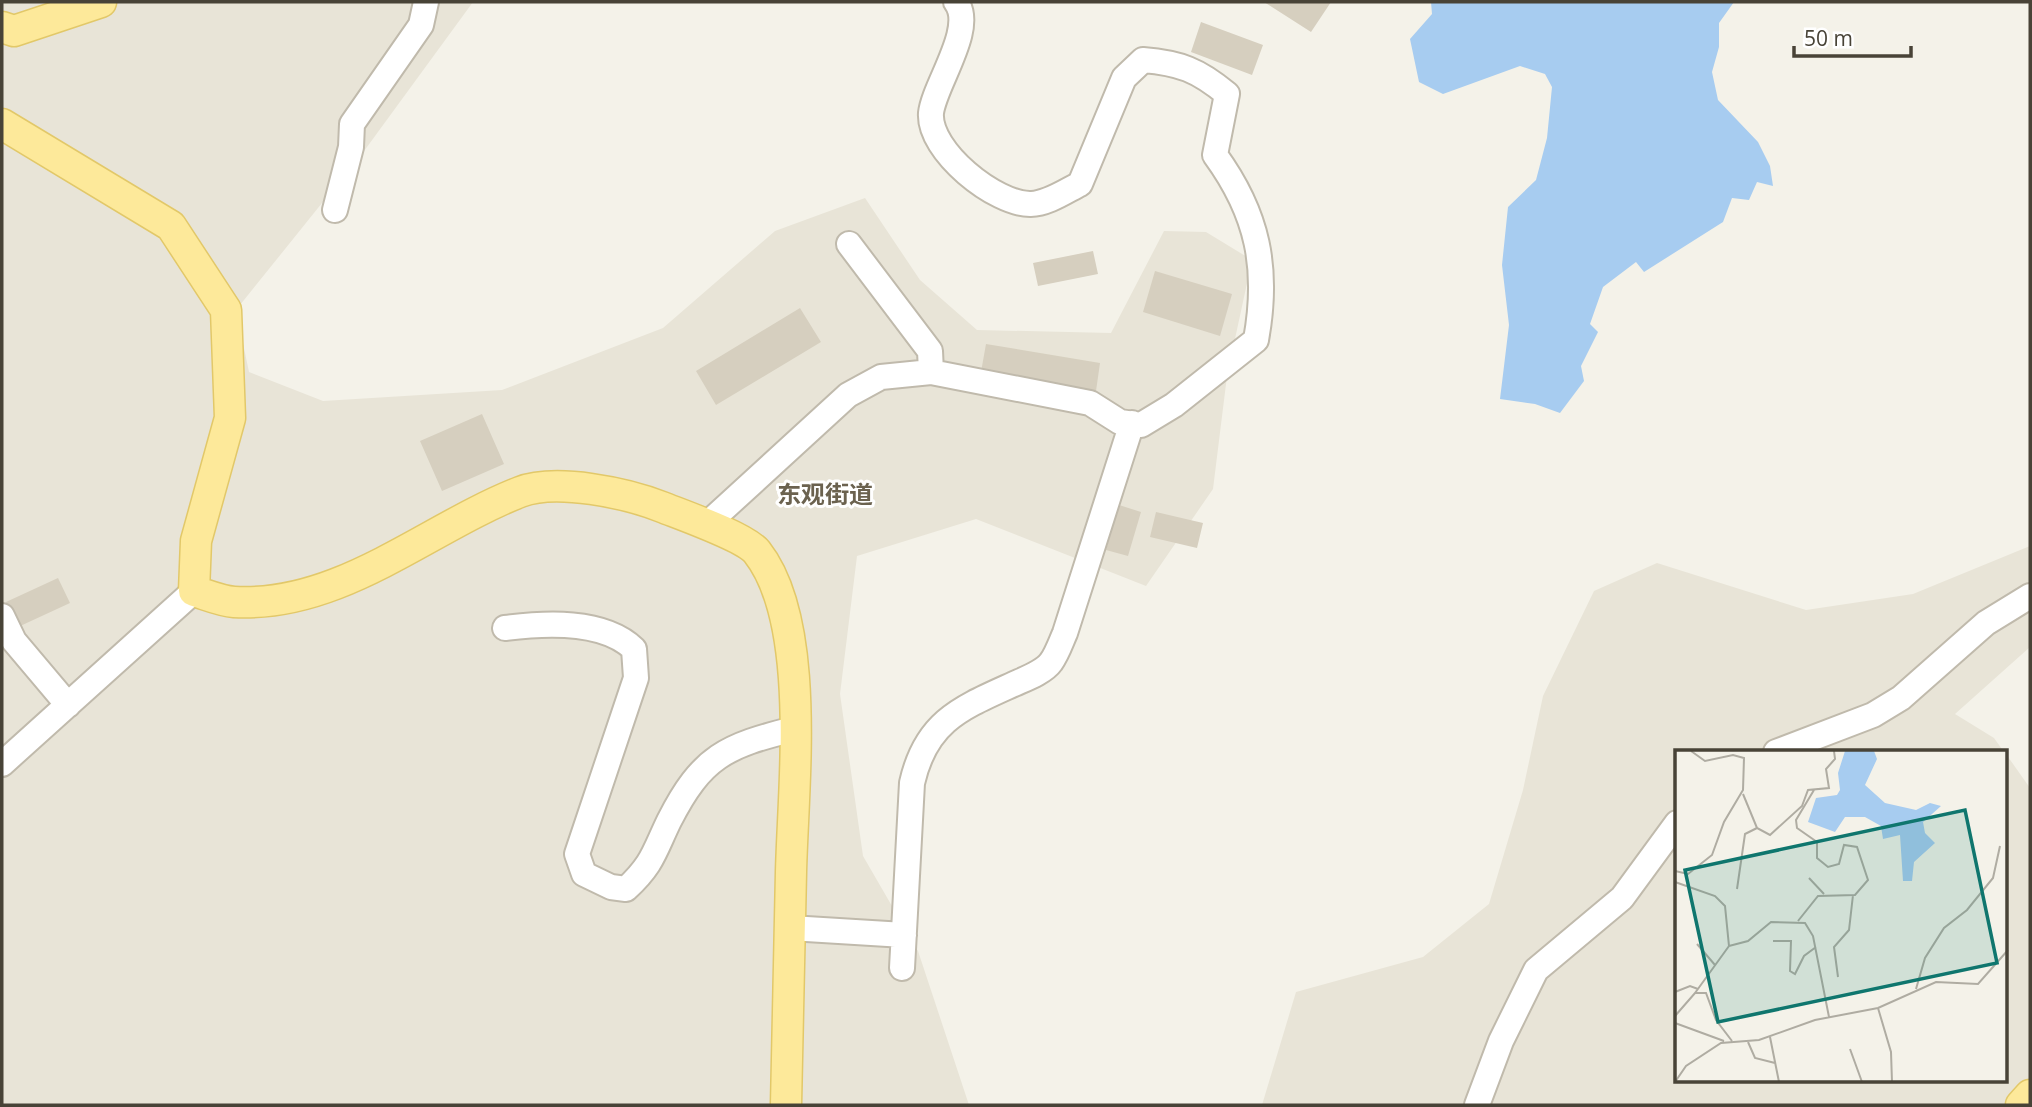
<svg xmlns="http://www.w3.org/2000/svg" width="2032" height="1107" font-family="'Open Sans','Noto Sans SC',sans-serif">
<rect width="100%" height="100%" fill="#f4f2e9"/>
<!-- residential -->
<path fill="#e8e4d7" d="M 2,2 L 473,2 L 367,147 L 236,310 L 249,372 L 323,401 L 502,390 L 663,328 L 775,231 L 865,198 L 920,280 L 977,330 L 1111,333 L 1164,231 L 1206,232 L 1252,260 L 1227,376 L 1213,489 L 1146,586 L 976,519 L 857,556 L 840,694 L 863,856 L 918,951 L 969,1105 L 2,1105 Z
M 2030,546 L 2030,647 L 1955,714 L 1994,738 L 2004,752 L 1677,752 L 1677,1081 L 2006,1081 L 2006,754 L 2030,788 L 2030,1105 L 1262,1105 L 1296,992 L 1423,957 L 1489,904 L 1523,790 L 1543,696 L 1594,591 L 1657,563 L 1806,610 L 1913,594 Z"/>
<!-- water -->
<path fill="#a7ccf0" d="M 1431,2 L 1734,2 L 1719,23 L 1719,47 L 1712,72 L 1718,100 L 1758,142 L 1770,166 L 1773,186 L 1757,182 L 1749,200 L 1732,198 L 1723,222 L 1644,272 L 1636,262 L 1603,287 L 1590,324 L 1598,332 L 1581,366 L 1584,381 L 1560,413 L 1535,404 L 1500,399 L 1509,325 L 1502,265 L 1508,207 L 1536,180 L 1547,138 L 1552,87 L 1545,74 L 1520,66 L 1443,94 L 1419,82 L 1410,39 L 1432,14 Z"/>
<!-- building -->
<path fill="#d6cfbf" d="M 1264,2 L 1331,2 L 1311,32 Z
M 1201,22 L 1263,45 L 1252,75 L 1191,52 Z
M 1093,251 L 1098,274 L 1038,286 L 1033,263 Z
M 1155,271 L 1232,294 L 1220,336 L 1143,312 Z
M 800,308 L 821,342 L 716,405 L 696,371 Z
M 986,344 L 1100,363 L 1096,391 L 981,372 Z
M 482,414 L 504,464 L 442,491 L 420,441 Z
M 1119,505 L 1141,512 L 1128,556 L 1106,550 Z
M 1156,512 L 1203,523 L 1197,548 L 1150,537 Z
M 58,578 L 70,603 L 18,627 L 6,602 Z"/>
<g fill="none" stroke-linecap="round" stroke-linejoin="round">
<!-- minor casing -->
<g stroke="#c0baac" stroke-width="28">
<path id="minor" d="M 335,210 L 351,147 L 352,124 L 421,25 L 426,2
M 849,244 L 930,351 L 931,372
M 706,525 L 848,395 L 881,377 L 931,372 L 1090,403 L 1120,422 L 1141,425 L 1174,405 L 1256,340 C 1269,268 1258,214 1215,155 L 1227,94 C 1198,70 1180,63 1143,60 L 1124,78 L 1080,184 C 1066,191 1047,204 1031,204 C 996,205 928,151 931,113 C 934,85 976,28 956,2
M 2,616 L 14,641 L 68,705
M 505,628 C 544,623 603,619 634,649 L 636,678 L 577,854 L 584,874 L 611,887 L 626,889 C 653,864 654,852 669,821 C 702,756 726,746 794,729
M 1776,752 L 1873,715 L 1901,698 L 1986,623 L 2030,596
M 2,764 L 194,591
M 790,928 L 904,935
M 902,968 L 912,783 C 926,721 961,708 1014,684 C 1025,679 1044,672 1051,662 C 1057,654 1061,642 1065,633 L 1132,423
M 1477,1105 L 1501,1041 L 1536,970 L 1622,898 L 1677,823"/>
</g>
<!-- major casing -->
<g stroke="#e2c869" stroke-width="33">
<path id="major" d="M 2,27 L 14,31 L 101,2
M 2,124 L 171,226 L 226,310 L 230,418 L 196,541 L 194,591 C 207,595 221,601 234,602 C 340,608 426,529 520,492 C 556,478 627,493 662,507 C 682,515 745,537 757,552 C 812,622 793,785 791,872 C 789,950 788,1027 786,1105
M 2021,1105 L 2030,1095"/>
</g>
<!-- minor -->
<use href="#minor" stroke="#fff" stroke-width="24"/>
<!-- major -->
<use href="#major" stroke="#fde99a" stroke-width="30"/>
</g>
<g text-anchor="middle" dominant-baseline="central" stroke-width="6" stroke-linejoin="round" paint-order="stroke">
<!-- district labels -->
<g font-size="24" font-weight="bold" fill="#6b624f" stroke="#fff">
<text x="825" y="493">东观街道</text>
</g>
</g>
<!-- overview -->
<g transform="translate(1675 750)">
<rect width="332" height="332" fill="#f4f2e9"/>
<path d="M 170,1 L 199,1 L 202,9 L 190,35 L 210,53 L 241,60 L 255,53 L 266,56 L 248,72 L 250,83 L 260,93 L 239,112 L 237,131 L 228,131 L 225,85 L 208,89 L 206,76 L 190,67 L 170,67 L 160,82 L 133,72 L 141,48 L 162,45 L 165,40 L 163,23 Z" fill="#a7ccf0"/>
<path fill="none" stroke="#afaca2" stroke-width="2" d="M 68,44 L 82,78 L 95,85 L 127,56 L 133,40 L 154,38 L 151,19 L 160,9 L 159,1M 0,121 L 13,124 L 37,105 L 49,72 L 68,40 L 69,8 L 58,5 L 30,11 L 16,1M 134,128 L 149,144M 0,132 L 40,146 L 50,156 L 54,196 L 73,191 L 96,172 L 130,173 L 138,186 L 154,267M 62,139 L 70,84 L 82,78M 123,171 L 143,146 L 180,145 L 193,130 L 182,97 L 169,95 L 164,114 L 153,117 L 142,108 L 142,92 L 122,78 L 121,70 L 139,40M 98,191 L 116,191 L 115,221 L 120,224 L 129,206 L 141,197M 22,194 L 40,215M 163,227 L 159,197 L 174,180 L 178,145M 241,239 L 250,208 L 269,178 L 292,160 L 318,128 L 325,96M 0,242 L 15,236 L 23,239M 20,243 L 54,196M 203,258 L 216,302 L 217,332M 0,266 L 20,243 L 31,243 L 41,270 L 57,291M 0,273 L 49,291M 95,287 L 104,332M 73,292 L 80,308 L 100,313M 175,299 L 187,332M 0,332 L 11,316 L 46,293 L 84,290 L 140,270 L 203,258 L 261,232 L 303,234 L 333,200"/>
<path fill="#0f766e" fill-opacity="0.15" stroke="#0f766e" stroke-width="3.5" d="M 290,60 L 322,213 L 43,272 L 10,120 Z"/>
<rect width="332" height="332" fill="none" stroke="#484337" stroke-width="3.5"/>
</g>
<!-- border -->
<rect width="2032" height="1107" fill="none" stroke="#484337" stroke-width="7"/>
<!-- scale -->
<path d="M1794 46v10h117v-10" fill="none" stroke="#484337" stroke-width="3.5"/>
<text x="1804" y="46" font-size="21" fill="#484337" stroke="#ffffff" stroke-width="5" paint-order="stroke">50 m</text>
</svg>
